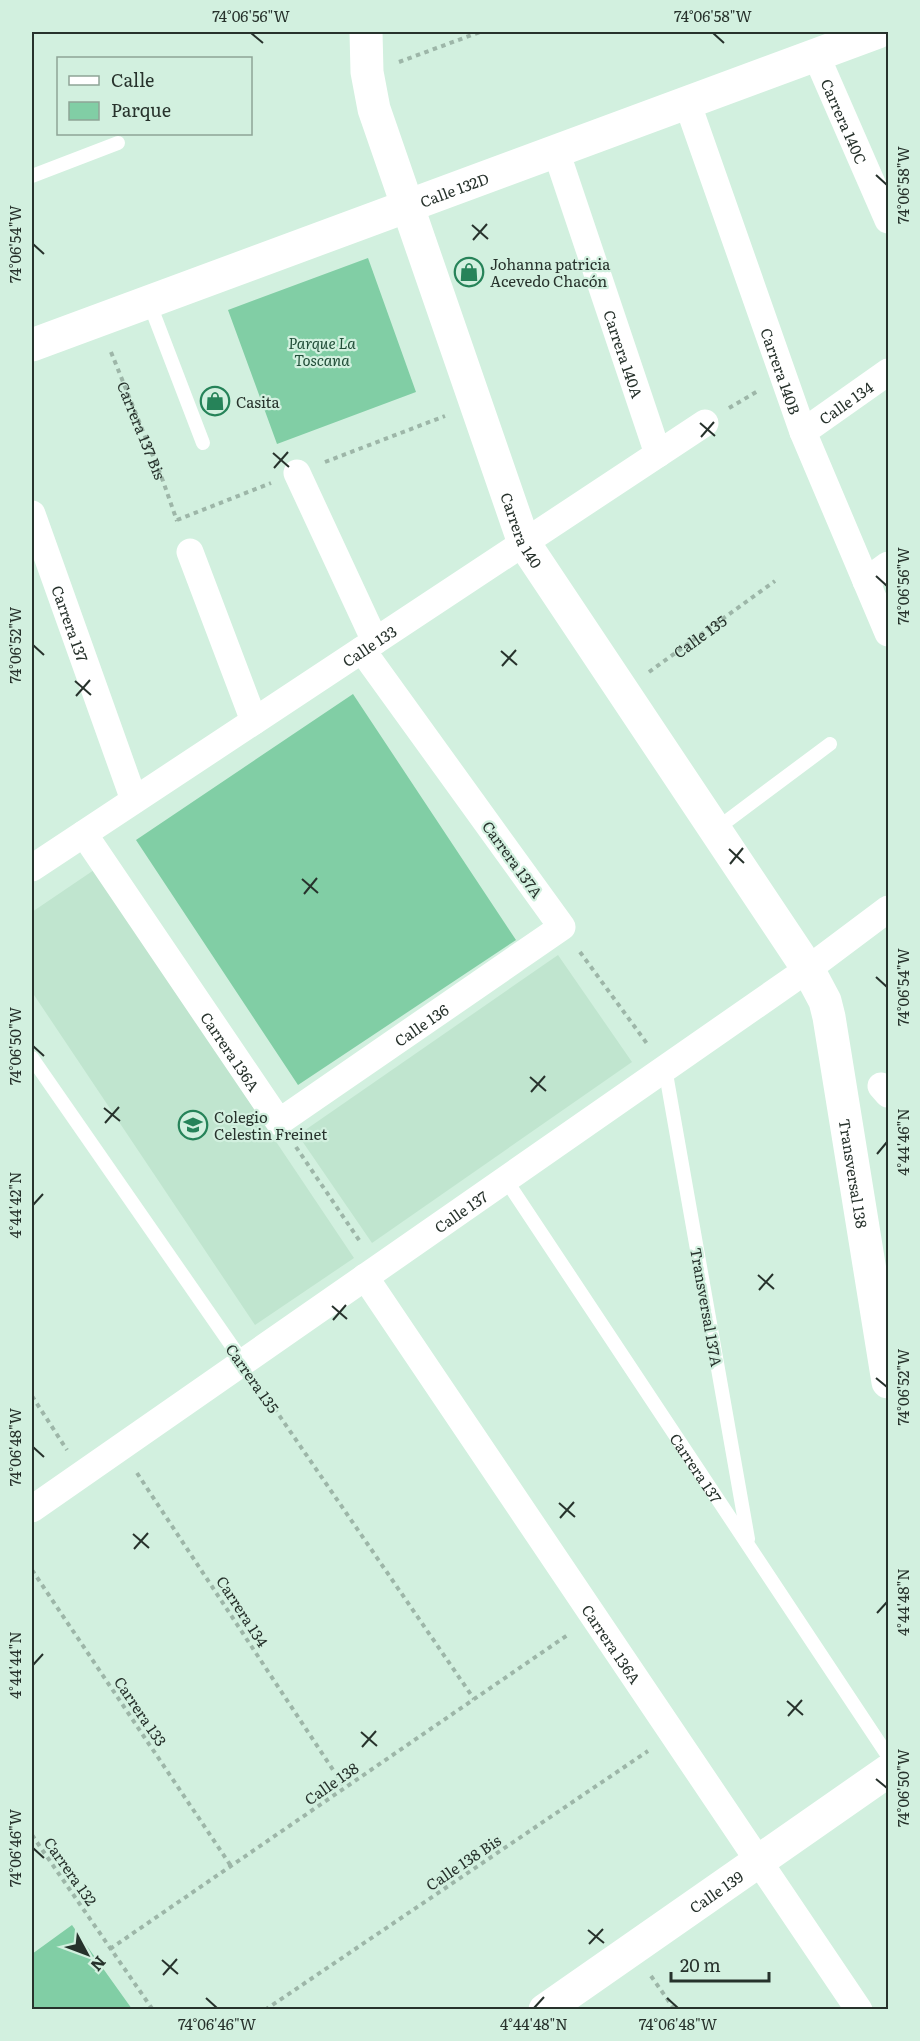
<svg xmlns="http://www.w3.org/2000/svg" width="920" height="2041" font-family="Literata,serif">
<rect width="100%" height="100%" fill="#d2f0df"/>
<!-- built -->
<path fill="#c0e5cf" d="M 94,870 L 354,1258 L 255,1325 L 32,992 L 32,912 Z
M 558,955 L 632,1062 L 372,1243 L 298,1135 Z"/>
<!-- green -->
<path fill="#81cea5" d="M 368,258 L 416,392 L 277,444 L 228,310 Z
M 353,694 L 516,940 L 298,1085 L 136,840 Z
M 72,1925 L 132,2009 L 32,2009 L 32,1954 Z"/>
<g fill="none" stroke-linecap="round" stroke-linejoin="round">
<!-- path -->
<g stroke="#9db6a8" stroke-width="4" stroke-dasharray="4.5 4.5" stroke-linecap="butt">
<path d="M 399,62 L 480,32"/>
<path id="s1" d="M 111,352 L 163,481 L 177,521"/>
<path d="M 729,408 L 758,391"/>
<path d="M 325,462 L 445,416"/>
<path d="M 177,520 L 271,483"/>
<path id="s2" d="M 649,672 L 775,581"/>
<path d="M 580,952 L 648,1045"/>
<path d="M 296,1147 L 361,1243"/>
<path d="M 259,1386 L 474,1699"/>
<path d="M 32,1396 L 67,1450"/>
<path d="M 137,1473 L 345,1788"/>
<path d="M 32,1570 L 231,1866"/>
<path d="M 32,1835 L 153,2010"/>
<path d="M 110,1949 L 569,1634"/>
<path d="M 651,1976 L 675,2010"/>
<path d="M 265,2010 L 648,1751"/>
</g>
<!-- lane -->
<g stroke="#fff" stroke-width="14">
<path d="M 32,176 L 118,143"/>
<path d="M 149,302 L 203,443"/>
<path d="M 715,830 L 830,744"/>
<path d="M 32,1058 L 243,1362"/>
<path d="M 665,1068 L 748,1539"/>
<path id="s3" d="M 506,1180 L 888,1756"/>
</g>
<!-- street -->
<g stroke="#fff" stroke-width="27">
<path id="s4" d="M 816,55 L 888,220"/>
<path id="s5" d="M 687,102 L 803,432 L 888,633"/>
<path id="s6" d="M 556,151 L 658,454"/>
<path id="s7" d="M 803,432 L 888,372"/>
<path d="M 297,473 L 375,641"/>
<path id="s8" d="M 32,514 L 134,800"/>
<path d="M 190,552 L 254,721"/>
<path d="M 866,581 L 888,565"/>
<path id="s9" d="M 84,834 L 279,1122 L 562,927 L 362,650"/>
<path id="s10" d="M 32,868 L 705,423"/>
<path d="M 881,1086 L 888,1094"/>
<path id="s11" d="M 365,1277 L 859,2010"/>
<path id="s12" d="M 32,1509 L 808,969 L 888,909"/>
</g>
<!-- secondary -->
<g stroke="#fff" stroke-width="33">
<path id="s13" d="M 366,32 L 367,72 L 374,109 L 524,543 L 808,969 L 825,1001 L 829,1017 L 888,1382"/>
<path id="s14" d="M 32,345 L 878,32"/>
<path id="s15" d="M 545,2010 L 888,1771"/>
</g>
</g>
<!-- ticks -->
<path fill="none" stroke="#27322c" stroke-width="2" d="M 251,33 L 263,43M 713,33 L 724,43M 876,175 L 887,185M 472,225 L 488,239M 473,240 L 487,224M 33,244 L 44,254M 700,423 L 715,436M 701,437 L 714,422M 273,453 L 289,467M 274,468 L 288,452M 876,576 L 887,586M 33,645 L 44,655M 501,651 L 517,665M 502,666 L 516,650M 75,681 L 91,695M 76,696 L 90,680M 729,849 L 744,863M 730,864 L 743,848M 302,879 L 318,893M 304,894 L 317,878M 876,977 L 887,987M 33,1046 L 44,1056M 530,1077 L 546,1091M 531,1092 L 545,1076M 104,1108 L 120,1121M 105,1123 L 119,1107M 877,1154 L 887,1142M 33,1205 L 43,1194M 758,1275 L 774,1289M 759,1290 L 773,1274M 332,1306 L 347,1319M 333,1320 L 346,1305M 876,1378 L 887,1387M 33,1447 L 44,1457M 559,1503 L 575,1517M 560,1518 L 574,1502M 133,1534 L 149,1548M 134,1549 L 148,1533M 877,1613 L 887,1602M 33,1665 L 43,1654M 787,1701 L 803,1715M 788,1716 L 802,1700M 361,1732 L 377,1746M 362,1747 L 376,1731M 876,1779 L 887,1788M 33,1848 L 44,1858M 588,1930 L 604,1943M 589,1944 L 603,1929M 162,1960 L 178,1974M 163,1975 L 177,1959M 206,1998 L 217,2008M 667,1998 L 678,2008M 534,2008 L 544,1997"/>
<!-- icons -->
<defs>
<g id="shop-ring" transform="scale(1.5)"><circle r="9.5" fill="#d2f0df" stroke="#268359" stroke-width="1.5"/><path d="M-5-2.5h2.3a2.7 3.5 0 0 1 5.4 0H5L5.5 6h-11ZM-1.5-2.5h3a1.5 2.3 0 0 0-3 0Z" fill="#268359"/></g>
<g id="school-ring" transform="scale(1.5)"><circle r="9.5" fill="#d2f0df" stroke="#268359" stroke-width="1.5"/><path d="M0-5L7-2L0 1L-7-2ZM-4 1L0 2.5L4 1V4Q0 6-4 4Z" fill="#268359"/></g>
</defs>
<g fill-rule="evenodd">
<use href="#shop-ring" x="469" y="272"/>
<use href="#shop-ring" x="215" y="401"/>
<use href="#school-ring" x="193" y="1125"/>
</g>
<g text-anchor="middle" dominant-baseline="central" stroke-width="4.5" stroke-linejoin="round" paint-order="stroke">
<!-- street labels -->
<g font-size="15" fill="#27322c" stroke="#d2f0df">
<text stroke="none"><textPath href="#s4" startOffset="72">Carrera 140C</textPath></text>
<text stroke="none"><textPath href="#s14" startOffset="450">Calle 132D</textPath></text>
<text stroke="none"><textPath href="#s6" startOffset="214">Carrera 140A</textPath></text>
<text stroke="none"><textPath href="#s5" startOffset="285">Carrera 140B</textPath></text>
<text stroke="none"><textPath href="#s7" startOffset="52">Calle 134</textPath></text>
<text stroke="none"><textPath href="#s1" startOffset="84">Carrera 137 Bis</textPath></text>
<text stroke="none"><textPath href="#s13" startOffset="524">Carrera 140</textPath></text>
<text stroke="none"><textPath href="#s8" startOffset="116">Carrera 137</textPath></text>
<text stroke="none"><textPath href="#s2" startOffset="62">Calle 135</textPath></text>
<text stroke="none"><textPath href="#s10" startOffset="404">Calle 133</textPath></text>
<text transform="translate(513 859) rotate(54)">Carrera 137A</text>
<text stroke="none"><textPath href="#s9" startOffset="520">Calle 136</textPath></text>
<text stroke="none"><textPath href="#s9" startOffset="262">Carrera 136A</textPath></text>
<text stroke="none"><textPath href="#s13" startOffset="1260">Transversal 138</textPath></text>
<text stroke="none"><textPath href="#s12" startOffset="522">Calle 137</textPath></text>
<text transform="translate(707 1307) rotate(80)">Transversal 137A</text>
<text transform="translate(253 1378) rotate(55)">Carrera 135</text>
<text stroke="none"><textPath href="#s3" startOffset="345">Carrera 137</textPath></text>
<text transform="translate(243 1611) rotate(57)">Carrera 134</text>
<text stroke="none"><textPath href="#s11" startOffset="442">Carrera 136A</textPath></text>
<text transform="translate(141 1711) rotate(56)">Carrera 133</text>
<text transform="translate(331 1783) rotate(-35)">Calle 138</text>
<text transform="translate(463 1862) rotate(-34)">Calle 138 Bis</text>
<text transform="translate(71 1871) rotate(55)">Carrera 132</text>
<text stroke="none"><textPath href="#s15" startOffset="208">Calle 139</textPath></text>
</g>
<!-- poi labels -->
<g font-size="15" fill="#27322c" stroke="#d2f0df" text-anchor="start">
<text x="490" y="263">Johanna patricia<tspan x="490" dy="17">Acevedo Chacón</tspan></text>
<text x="236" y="401">Casita</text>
<text x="214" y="1116">Colegio<tspan x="214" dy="17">Celestin Freinet</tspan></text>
</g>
<!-- park labels -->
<g font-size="15" font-style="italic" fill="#204c37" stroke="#d2f0df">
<text x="322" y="342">Parque La<tspan x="322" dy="17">Toscana</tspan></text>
</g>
</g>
<!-- border -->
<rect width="920" height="2041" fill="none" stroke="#d2f0df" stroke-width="66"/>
<!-- legend -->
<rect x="57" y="57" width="195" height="78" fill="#d2f0df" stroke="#8ea497" stroke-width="1.5"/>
<rect x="69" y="76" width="30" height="9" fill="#ffffff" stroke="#8ea497" stroke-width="1.5"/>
<text x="111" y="87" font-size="18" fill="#27322c">Calle</text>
<rect x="69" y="102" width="30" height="18" fill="#81cea5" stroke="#8ea497" stroke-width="1.5"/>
<text x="111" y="117" font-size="18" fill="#27322c">Parque</text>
<!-- north arrow -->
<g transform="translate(87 1954) rotate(131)" stroke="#d2f0df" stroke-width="4.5" paint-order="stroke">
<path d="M0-4.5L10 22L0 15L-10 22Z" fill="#27322c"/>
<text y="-9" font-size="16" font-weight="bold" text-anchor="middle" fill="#27322c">N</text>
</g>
<!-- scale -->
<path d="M671 1972v9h98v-9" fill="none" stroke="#27322c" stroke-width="3"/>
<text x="680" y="1972" font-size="18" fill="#27322c" stroke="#d2f0df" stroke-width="4.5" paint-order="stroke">20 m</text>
<rect x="33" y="33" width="854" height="1975" fill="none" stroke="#27322c" stroke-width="2"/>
<g font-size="15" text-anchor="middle" fill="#27322c">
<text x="251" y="22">74°06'56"W</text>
<text x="713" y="22">74°06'58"W</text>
<text transform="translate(904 185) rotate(-90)" y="5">74°06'58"W</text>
<text transform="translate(16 244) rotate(-90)" y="5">74°06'54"W</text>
<text transform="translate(904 586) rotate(-90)" y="5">74°06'56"W</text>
<text transform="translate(16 645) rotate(-90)" y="5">74°06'52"W</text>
<text transform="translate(904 987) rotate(-90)" y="5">74°06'54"W</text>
<text transform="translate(16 1046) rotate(-90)" y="5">74°06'50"W</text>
<text transform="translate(904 1142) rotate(-90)" y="5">4°44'46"N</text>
<text transform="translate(16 1205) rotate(-90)" y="5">4°44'42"N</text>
<text transform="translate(904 1387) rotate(-90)" y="5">74°06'52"W</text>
<text transform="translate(16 1447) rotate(-90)" y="5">74°06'48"W</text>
<text transform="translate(904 1602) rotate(-90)" y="5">4°44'48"N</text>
<text transform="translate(16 1665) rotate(-90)" y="5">4°44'44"N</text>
<text transform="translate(904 1788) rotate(-90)" y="5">74°06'50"W</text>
<text transform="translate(16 1848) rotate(-90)" y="5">74°06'46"W</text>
<text x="217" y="2030">74°06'46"W</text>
<text x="534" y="2030">4°44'48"N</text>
<text x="678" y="2030">74°06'48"W</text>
</g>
</svg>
